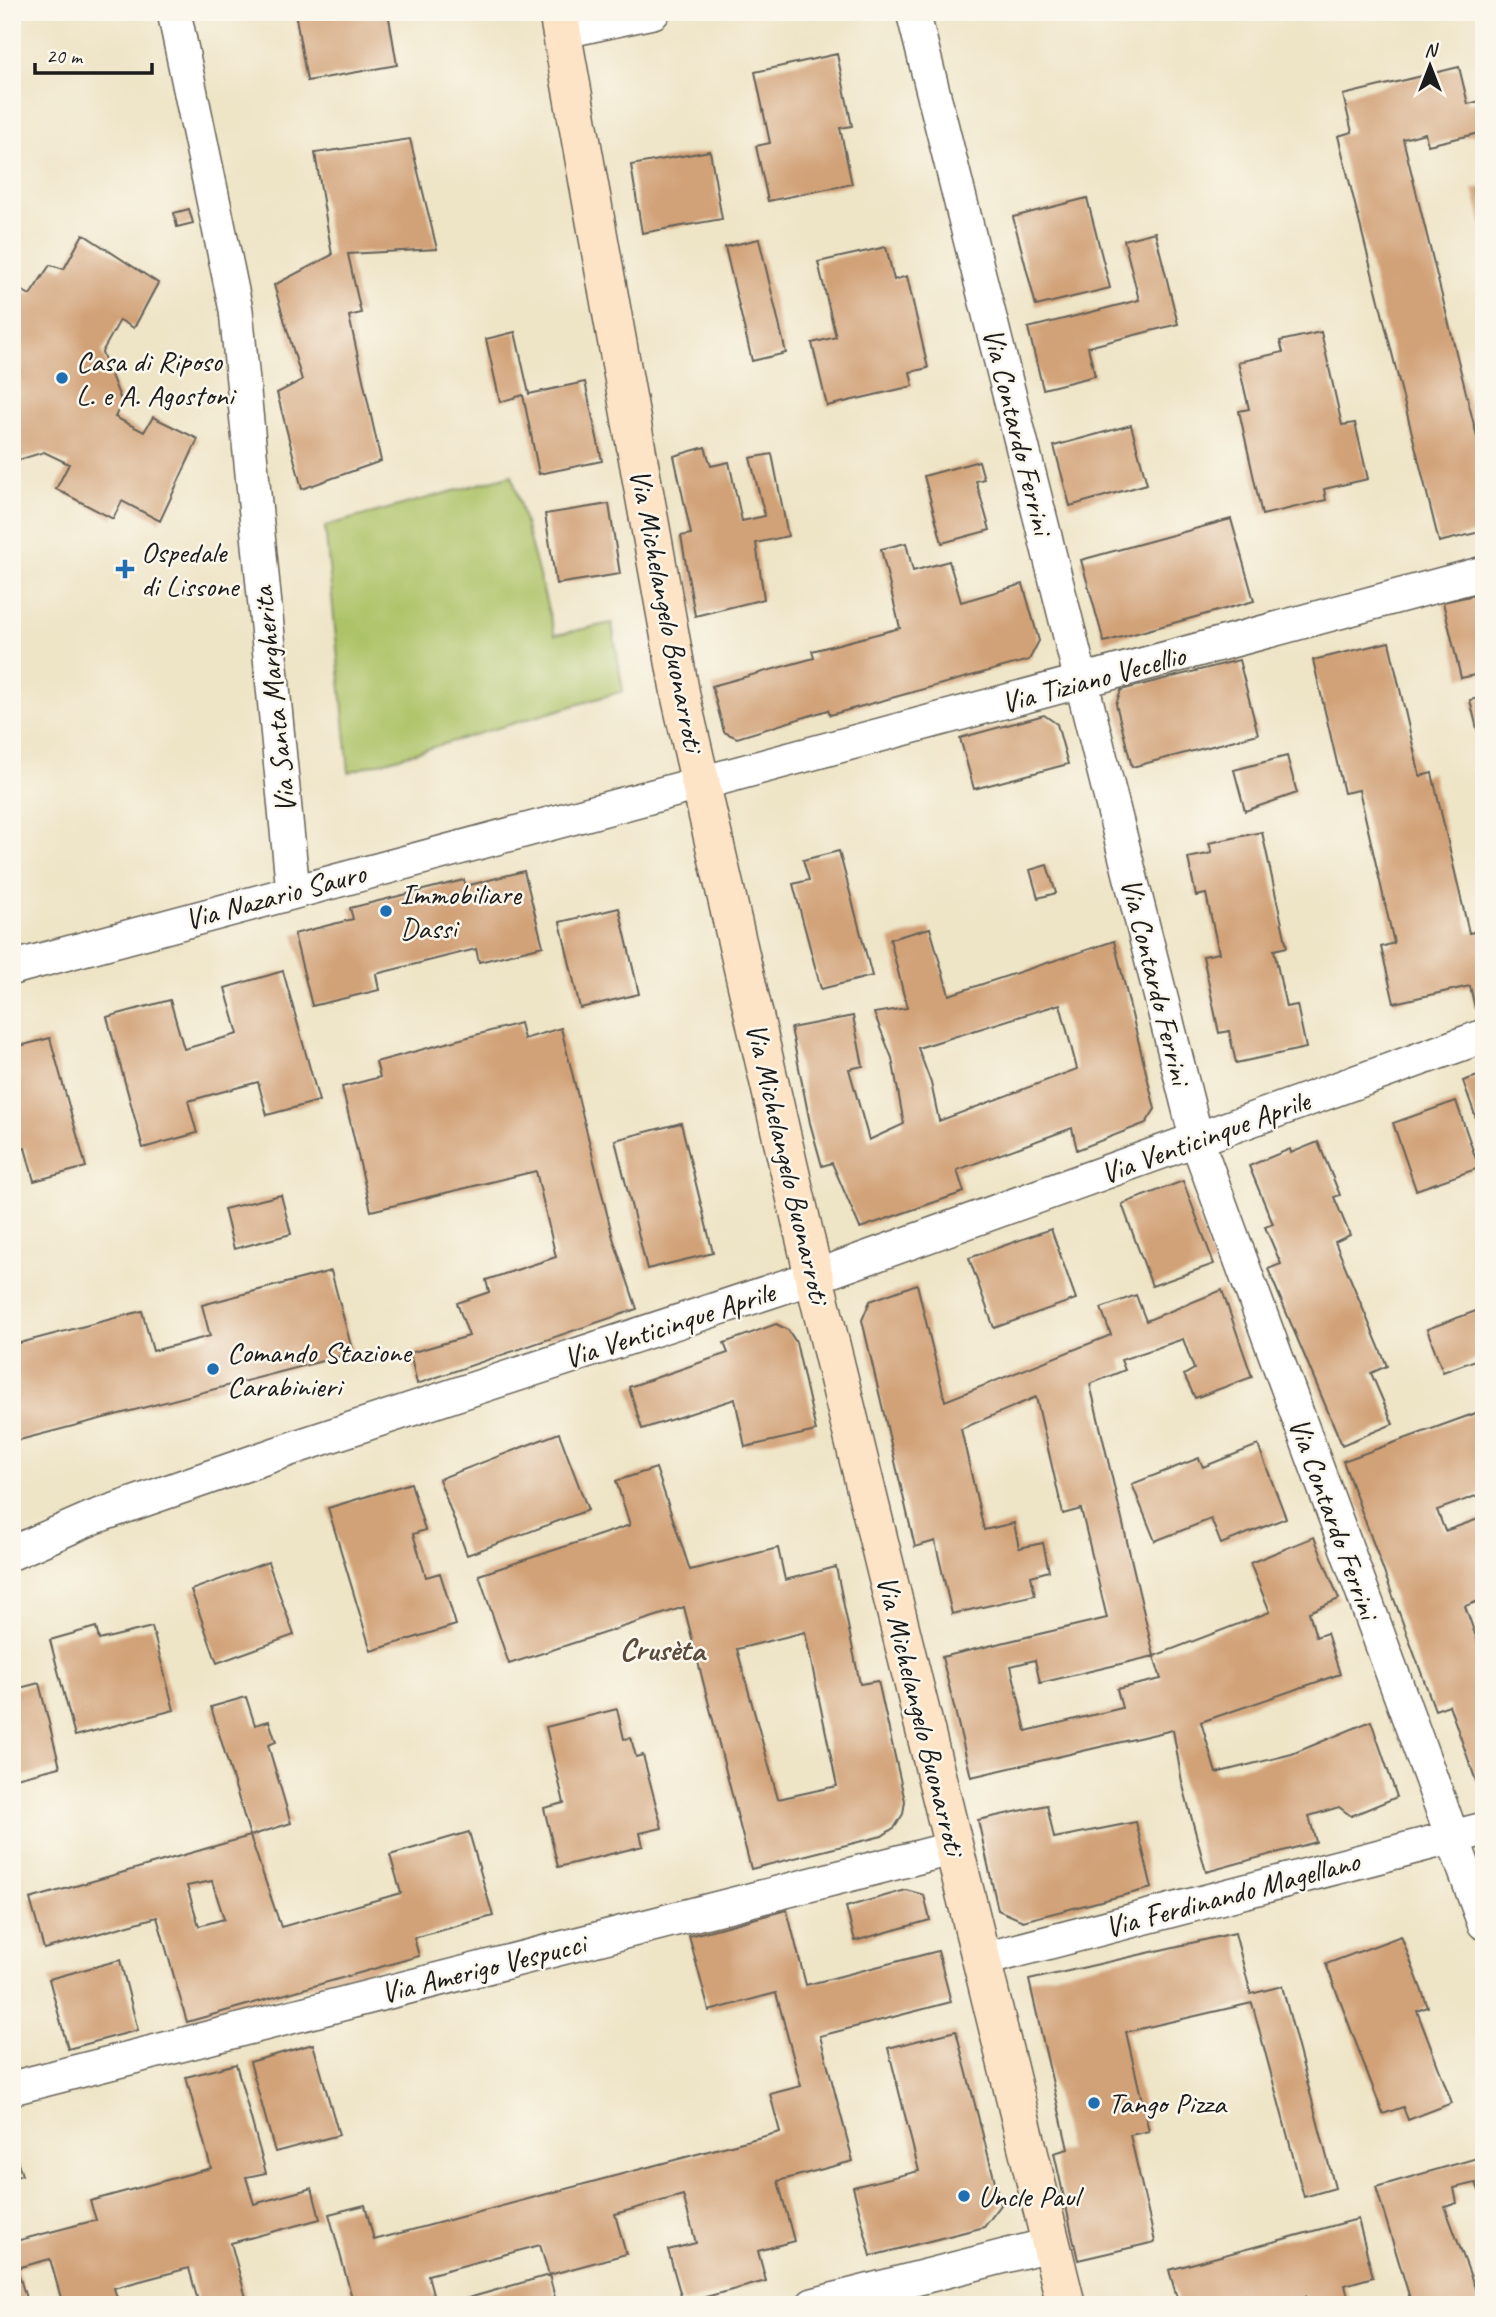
<svg xmlns="http://www.w3.org/2000/svg" width="1496" height="2317" font-family="Caveat,sans-serif">
<rect width="100%" height="100%" fill="#fbf7ec"/>
<filter id="ink" filterUnits="userSpaceOnUse"><feTurbulence type="fractalNoise" baseFrequency=".0143" numOctaves="2"/><feDisplacementMap in="SourceGraphic" scale="14" xChannelSelector="R" yChannelSelector="G"/><feConvolveMatrix kernelMatrix="1 2 1 2 8 2 1 2 1" color-interpolation-filters="sRGB"/></filter>
<filter id="wash" filterUnits="userSpaceOnUse"><feTurbulence type="fractalNoise" baseFrequency=".00686" numOctaves="4" result="noise"/><feDisplacementMap in="SourceGraphic" scale="28" xChannelSelector="R" yChannelSelector="G"/><feGaussianBlur stdDeviation="1.57" result="paint"/><feColorMatrix in="noise" values="0 0 0 0 0 0 0 0 0 0 0 0 0 0 0 0 0 1.4 0 .05"/><feComposite in="paint" operator="in"/></filter>
<g filter="url(#wash)">
<rect width="100%" height="100%" fill="#eee4c6"/>
<!-- green -->
<path fill="#adc367" stroke="#647042" stroke-width="2" d="M 512,475 L 555,635 L 612,623 L 623,691 L 349,772 L 325,526 Z"/>
<g id="blocks">
<!-- building -->
<path fill="#d1a177" fill-rule="evenodd" d="M 295,12 L 388,12 L 397,65 L 307,81 Z
M 837,54 L 852,126 L 840,128 L 852,184 L 768,201 L 756,146 L 770,143 L 755,72 Z
M 1459,67 L 1468,104 L 1484,100 L 1484,132 L 1428,145 L 1425,133 L 1403,139 L 1484,465 L 1484,531 L 1439,542 L 1338,136 L 1352,132 L 1343,95 Z
M 410,139 L 437,249 L 348,254 L 361,313 L 349,316 L 381,461 L 302,489 L 277,393 L 302,380 L 274,285 L 332,255 L 315,153 Z
M 710,151 L 722,219 L 642,233 L 631,165 Z
M 1484,186 L 1484,227 L 1483,228 L 1473,189 Z
M 1087,198 L 1110,288 L 1036,306 L 1013,217 Z
M 189,209 L 193,223 L 177,227 L 174,213 Z
M 1155,232 L 1178,324 L 1088,347 L 1095,376 L 1043,389 L 1028,328 L 1139,300 L 1124,240 Z
M 83,234 L 158,283 L 134,328 L 120,320 L 102,352 L 122,403 L 115,417 L 144,432 L 153,417 L 198,439 L 160,521 L 122,501 L 113,519 L 56,489 L 69,464 L 44,452 L 12,462 L 12,285 L 30,295 L 50,265 L 64,269 Z
M 759,239 L 786,353 L 752,361 L 725,247 Z
M 886,247 L 894,280 L 907,276 L 928,368 L 910,372 L 913,386 L 827,406 L 812,343 L 836,337 L 818,262 Z
M 515,332 L 529,394 L 585,382 L 602,461 L 539,474 L 523,395 L 500,402 L 486,339 Z
M 1321,332 L 1342,425 L 1355,423 L 1368,479 L 1324,489 L 1326,500 L 1262,515 L 1239,411 L 1249,409 L 1238,362 L 1283,352 L 1280,341 Z
M 1131,425 L 1147,484 L 1070,506 L 1054,446 Z
M 705,447 L 711,466 L 729,462 L 742,521 L 765,516 L 750,458 L 772,454 L 788,536 L 756,543 L 764,599 L 695,616 L 681,536 L 691,534 L 674,456 Z
M 979,461 L 984,479 L 976,481 L 990,530 L 942,543 L 924,476 Z
M 609,504 L 620,574 L 556,584 L 545,514 Z
M 1231,519 L 1254,601 L 1104,642 L 1081,560 Z
M 906,543 L 913,571 L 949,561 L 961,602 L 1023,584 L 1039,641 L 1029,660 L 830,715 L 828,710 L 737,738 L 724,732 L 712,686 L 814,658 L 812,651 L 900,628 L 881,549 Z
M 1484,593 L 1484,673 L 1461,678 L 1443,602 Z
M 1389,642 L 1420,776 L 1432,773 L 1469,933 L 1484,930 L 1484,1006 L 1475,1008 L 1470,986 L 1394,1003 L 1381,947 L 1394,943 L 1359,790 L 1344,793 L 1313,660 Z
M 1239,660 L 1258,734 L 1132,767 L 1116,704 L 1121,690 Z
M 1484,697 L 1484,754 L 1483,754 L 1470,700 Z
M 1044,715 L 1057,724 L 1068,764 L 974,789 L 960,738 Z
M 1287,756 L 1297,793 L 1245,811 L 1234,770 Z
M 1262,832 L 1287,947 L 1274,950 L 1286,1007 L 1297,1005 L 1306,1048 L 1236,1063 L 1229,1031 L 1219,1033 L 1203,956 L 1219,953 L 1206,894 L 1196,896 L 1188,858 L 1212,853 L 1209,843 Z
M 839,851 L 872,976 L 821,989 L 793,884 L 809,880 L 803,860 Z
M 1047,865 L 1056,893 L 1038,898 L 1030,870 Z
M 524,871 L 543,946 L 479,962 L 476,949 L 376,974 L 379,990 L 312,1006 L 294,934 L 353,919 L 350,908 L 464,880 L 466,886 Z
M 619,908 L 639,994 L 580,1008 L 560,922 Z
M 930,928 L 949,995 L 1114,941 L 1155,1109 L 1146,1123 L 1077,1150 L 1072,1128 L 957,1170 L 964,1192 L 860,1228 L 832,1163 L 822,1166 L 810,1123 L 791,1028 L 853,1016 L 863,1066 L 849,1069 L 869,1140 L 904,1124 L 892,1058 L 874,1013 L 907,1008 L 890,939 ZM 1060,1004 L 1077,1069 L 939,1121 L 931,1083 L 918,1048 Z
M 283,971 L 319,1101 L 267,1115 L 258,1082 L 188,1101 L 197,1133 L 143,1148 L 107,1017 L 170,1000 L 184,1049 L 238,1034 L 225,988 Z
M 520,1023 L 524,1039 L 561,1028 L 613,1238 L 637,1309 L 417,1384 L 410,1353 L 469,1336 L 457,1303 L 489,1292 L 486,1280 L 556,1257 L 536,1171 L 371,1211 L 342,1087 L 380,1077 L 376,1062 Z
M 50,1038 L 86,1167 L 34,1181 L 25,1148 L 12,1152 L 12,1048 Z
M 1484,1074 L 1484,1138 L 1483,1138 L 1463,1081 Z
M 1456,1101 L 1479,1168 L 1416,1190 L 1393,1123 Z
M 681,1123 L 713,1253 L 647,1269 L 615,1140 Z
M 1318,1142 L 1340,1195 L 1334,1197 L 1350,1235 L 1335,1242 L 1387,1366 L 1371,1373 L 1393,1424 L 1342,1445 L 1268,1269 L 1281,1264 L 1265,1227 L 1273,1224 L 1249,1166 L 1290,1149 L 1291,1153 Z
M 1183,1181 L 1214,1264 L 1152,1286 L 1122,1204 Z
M 281,1195 L 291,1234 L 234,1249 L 224,1209 Z
M 1051,1229 L 1076,1299 L 994,1328 L 969,1258 Z
M 331,1271 L 353,1353 L 12,1442 L 12,1345 L 142,1311 L 153,1351 L 210,1336 L 202,1305 Z
M 917,1284 L 945,1401 L 1111,1335 L 1101,1308 L 1136,1295 L 1146,1321 L 1222,1290 L 1252,1377 L 1195,1398 L 1184,1375 L 1194,1369 L 1183,1339 L 1121,1360 L 1125,1370 L 1090,1384 L 1154,1656 L 1040,1683 L 1035,1660 L 1011,1666 L 1026,1731 L 1122,1708 L 1117,1689 L 1161,1679 L 1154,1656 L 1270,1612 L 1250,1563 L 1314,1537 L 1339,1599 L 1309,1612 L 1316,1637 L 1327,1633 L 1340,1674 L 1201,1722 L 1216,1773 L 1292,1754 L 1371,1721 L 1397,1797 L 1351,1816 L 1339,1807 L 1309,1816 L 1316,1842 L 1206,1872 L 1182,1782 L 1173,1730 L 971,1777 L 942,1657 L 1107,1618 L 1081,1509 L 1063,1514 L 1036,1397 L 961,1429 L 984,1530 L 1014,1523 L 1019,1548 L 1043,1543 L 1049,1571 L 1031,1576 L 1035,1595 L 952,1614 L 935,1541 L 915,1547 L 862,1320 L 870,1301 Z
M 1484,1308 L 1484,1357 L 1443,1372 L 1427,1329 Z
M 776,1324 L 788,1330 L 796,1342 L 816,1431 L 745,1447 L 735,1399 L 642,1429 L 629,1387 L 728,1353 L 724,1343 Z
M 1484,1410 L 1484,1493 L 1437,1510 L 1445,1531 L 1484,1517 L 1484,1599 L 1465,1606 L 1484,1659 L 1484,1779 L 1476,1781 L 1449,1705 L 1435,1710 L 1343,1461 Z
M 559,1433 L 588,1510 L 467,1555 L 439,1479 Z
M 1258,1445 L 1286,1518 L 1221,1544 L 1211,1519 L 1155,1541 L 1132,1484 L 1199,1458 L 1203,1467 Z
M 656,1468 L 690,1570 L 778,1548 L 785,1580 L 836,1567 L 860,1684 L 878,1681 L 905,1801 L 903,1814 L 895,1827 L 882,1836 L 751,1869 L 684,1607 L 509,1664 L 479,1575 L 630,1525 L 616,1481 ZM 805,1632 L 837,1786 L 778,1799 L 737,1649 Z
M 411,1483 L 425,1530 L 413,1534 L 426,1577 L 440,1573 L 456,1625 L 371,1651 L 328,1508 Z
M 268,1562 L 294,1635 L 217,1663 L 191,1590 Z
M 96,1627 L 99,1640 L 152,1627 L 174,1710 L 75,1736 L 50,1640 Z
M 39,1683 L 60,1767 L 12,1779 L 12,1690 Z
M 246,1697 L 255,1725 L 269,1721 L 276,1742 L 268,1745 L 291,1823 L 250,1836 L 211,1707 Z
M 617,1709 L 624,1739 L 631,1738 L 636,1757 L 643,1755 L 662,1828 L 640,1833 L 643,1846 L 558,1867 L 544,1808 L 564,1803 L 546,1727 Z
M 1047,1805 L 1054,1838 L 1136,1822 L 1152,1888 L 1023,1921 L 998,1910 L 978,1820 Z
M 469,1832 L 493,1916 L 414,1938 L 419,1956 L 187,2022 L 157,1917 L 44,1949 L 30,1899 L 250,1836 L 281,1927 L 401,1893 L 390,1855 ZM 212,1881 L 224,1919 L 199,1926 L 187,1886 Z
M 906,1890 L 924,1895 L 930,1920 L 855,1941 L 846,1907 Z
M 787,1910 L 806,1985 L 938,1951 L 951,2002 L 820,2036 L 853,2161 L 778,2181 L 794,2241 L 758,2251 L 766,2281 L 683,2303 L 668,2250 L 696,2243 L 683,2195 L 615,2214 L 626,2254 L 549,2275 L 557,2305 L 444,2305 L 549,2275 L 540,2245 L 428,2275 L 436,2305 L 354,2305 L 329,2214 L 365,2205 L 374,2240 L 780,2132 L 770,2094 L 801,2086 L 776,1993 L 709,2011 L 689,1936 Z
M 1235,1933 L 1251,1994 L 1282,1986 L 1335,2188 L 1304,2197 L 1252,2003 L 1126,2032 L 1149,2131 L 1130,2135 L 1155,2242 L 1078,2260 L 1054,2153 L 1068,2149 L 1029,1980 Z
M 1401,1936 L 1428,2007 L 1417,2011 L 1452,2103 L 1408,2120 L 1403,2107 L 1383,2114 L 1326,1964 Z
M 120,1960 L 138,2030 L 68,2049 L 49,1979 Z
M 956,2031 L 1001,2205 L 984,2227 L 871,2256 L 853,2187 L 919,2171 L 888,2048 Z
M 313,2044 L 339,2135 L 275,2152 L 250,2062 Z
M 236,2064 L 266,2173 L 246,2177 L 254,2204 L 312,2188 L 320,2219 L 231,2243 L 248,2305 L 199,2305 L 189,2268 L 114,2288 L 119,2305 L 63,2305 L 50,2259 L 17,2268 L 28,2305 L 12,2305 L 12,2242 L 96,2220 L 90,2201 L 211,2168 L 186,2077 Z
M 12,2145 L 22,2175 L 12,2178 Z
M 1484,2156 L 1484,2204 L 1476,2183 L 1454,2188 L 1457,2203 L 1445,2207 L 1478,2296 L 1484,2295 L 1484,2305 L 1412,2305 L 1376,2187 Z
M 1358,2219 L 1373,2277 L 1345,2285 L 1350,2305 L 1309,2305 L 1306,2296 L 1272,2305 L 1179,2305 L 1169,2270 Z"/>
</g>
</g>
<g filter="url(#ink)">
<use href="#blocks" fill-opacity="0" stroke="#666258" stroke-width="2"/>
<g fill="none" stroke-linecap="round" stroke-linejoin="round">
<!-- street casing -->
<g stroke="#666258" stroke-width="36">
<path id="street" d="M 174,12 L 236,310 L 293,891
M 913,12 L 1197,1141 L 1484,1923
M 561,32 L 653,12
M 12,968 L 1484,573
M 12,1553 L 92,1518 L 296,1447 L 814,1277 L 1484,1036
M 981,1960 L 1484,1829
M 12,2088 L 954,1848
M 813,2305 L 1052,2244"/>
</g>
<!-- secondary casing -->
<g stroke="#666258" stroke-width="41">
<path id="secondary" d="M 558,12 L 681,698 L 814,1277 L 1066,2305"/>
</g>
<!-- street -->
<use href="#street" stroke="#fff" stroke-width="33"/>
<!-- secondary -->
<use href="#secondary" stroke="#fee4c6" stroke-width="38"/>
</g>
</g>
<!-- markers -->
<g fill="#1f6fb2" stroke="#fbf7ec" stroke-width="2.5">
<circle cx="62" cy="378" r="7"/>
<path d="M121.5 558.5h7v7h7v7h-7v7h-7v-7h-7v-7h7z"/>
<circle cx="386" cy="911" r="7"/>
<circle cx="213" cy="1369" r="7"/>
<circle cx="1094" cy="2103" r="7"/>
<circle cx="964" cy="2196" r="7"/>
</g>
<g text-anchor="middle" dominant-baseline="central" stroke-width="5" stroke-linejoin="round" paint-order="stroke">
<!-- poi labels -->
<g font-size="30" fill="#1c1c1c" stroke="#fbf7ec" text-anchor="start">
<text x="76" y="361">Casa di Riposo<tspan x="76" dy="34">L. e A. Agostoni</tspan></text>
<text x="141" y="552">Ospedale<tspan x="141" dy="34">di Lissone</tspan></text>
<text x="400" y="894">Immobiliare<tspan x="400" dy="34">Dassi</tspan></text>
<text x="227" y="1352">Comando Stazione<tspan x="227" dy="34">Carabinieri</tspan></text>
<text x="1108" y="2103">Tango Pizza</text>
<text x="978" y="2196">Uncle Paul</text>
</g>
<!-- street labels -->
<g font-size="30" fill="#1c1c1c" stroke="#fbf7ec">
<text transform="translate(1018 431) rotate(76)">Via Contardo Ferrini</text>
<text transform="translate(667 610) rotate(79)">Via Michelangelo Buonarroti</text>
<text transform="translate(1093 679) rotate(-15)">Via Tiziano Vecellio</text>
<text transform="translate(274 700) rotate(-96)">Via Santa Margherita</text>
<text transform="translate(275 896) rotate(-15)">Via Nazario Sauro</text>
<text transform="translate(1156 981) rotate(76)">Via Contardo Ferrini</text>
<text transform="translate(1205 1137) rotate(-20)">Via Venticinque Aprile</text>
<text transform="translate(788 1163) rotate(77)">Via Michelangelo Buonarroti</text>
<text transform="translate(669 1325) rotate(-18)">Via Venticinque Aprile</text>
<text transform="translate(1334 1518) rotate(70)">Via Contardo Ferrini</text>
<text transform="translate(921 1715) rotate(76)">Via Michelangelo Buonarroti</text>
<text transform="translate(1232 1894) rotate(-15)">Via Ferdinando Magellano</text>
<text transform="translate(483 1968) rotate(-14)">Via Amerigo Vespucci</text>
</g>
<!-- neighbourhood labels -->
<g font-size="32" font-weight="bold" fill="#5b4b3c" stroke="#fbf7ec">
<text x="662" y="1649">Crusèta</text>
</g>
</g>
<!-- margin -->
<rect width="1496" height="2317" fill="none" stroke="#fbf7ec" stroke-width="42"/>
<!-- north arrow -->
<g transform="translate(1430 66)" stroke="#fbf7ec" stroke-width="5" paint-order="stroke">
<path d="M0-5L12 26L0 18L-12 26Z" fill="#1c1c1c"/>
<text y="-10" font-size="19" font-weight="bold" text-anchor="middle" fill="#1c1c1c">N</text>
</g>
<!-- scale -->
<path d="M35 63v10h117v-10" fill="none" stroke="#1c1c1c" stroke-width="3.5"/>
<text x="46" y="63" font-size="21" fill="#1c1c1c" stroke="#fbf7ec" stroke-width="5" paint-order="stroke">20 m</text>
</svg>
